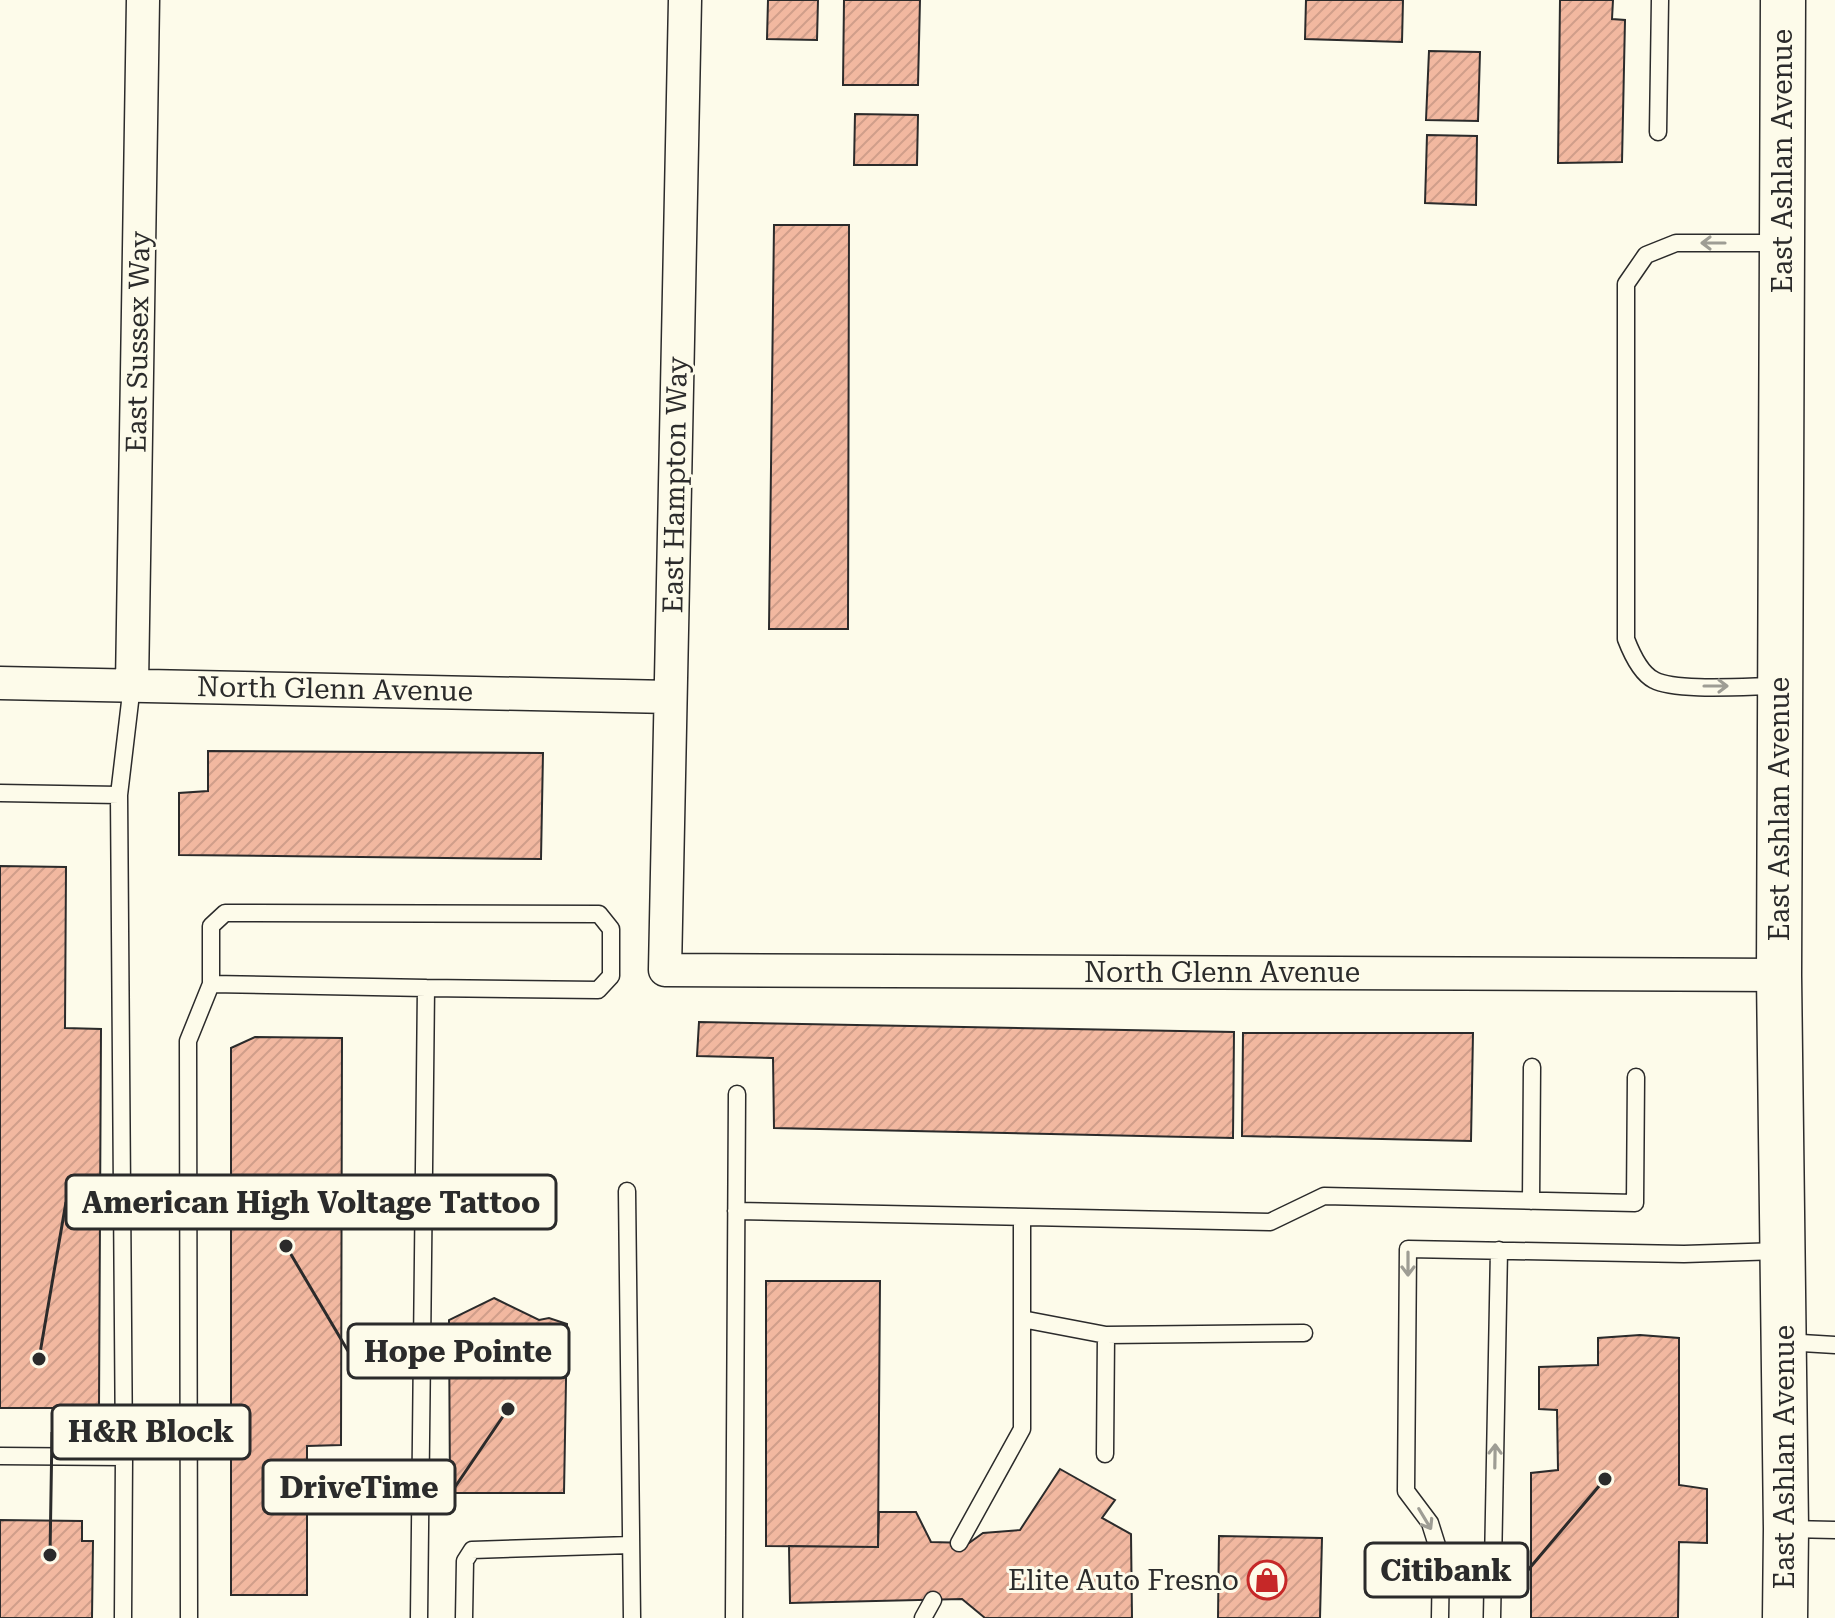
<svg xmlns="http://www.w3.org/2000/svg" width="1835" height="1618" font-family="'Roboto Serif',serif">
<defs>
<pattern id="building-hatch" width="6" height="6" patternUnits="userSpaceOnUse" patternTransform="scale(2)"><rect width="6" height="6" fill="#f2b8a0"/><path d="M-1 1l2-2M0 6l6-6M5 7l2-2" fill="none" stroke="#d09e8a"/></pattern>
</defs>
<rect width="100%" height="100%" fill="#fdfbea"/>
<!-- building -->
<path fill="url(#building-hatch)" stroke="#2b2b2b" stroke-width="2" d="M 768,0 L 818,0 L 817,40 L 767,39 Z
M 844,0 L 920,0 L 918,85 L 843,85 Z
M 1306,0 L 1403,0 L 1402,42 L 1305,39 Z
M 1560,0 L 1613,0 L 1612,19 L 1625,20 L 1622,162 L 1558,163 Z
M 1429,51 L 1480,52 L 1478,121 L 1426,120 Z
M 855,114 L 918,115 L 917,165 L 854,165 Z
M 1427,135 L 1477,136 L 1476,205 L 1425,203 Z
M 774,225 L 849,225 L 848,629 L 769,629 Z
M 208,751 L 543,753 L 541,859 L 179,855 L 179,793 L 208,791 Z
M 0,866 L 66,867 L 65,1028 L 101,1029 L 99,1408 L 0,1408 Z
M 699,1022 L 1234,1032 L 1233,1138 L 774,1128 L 773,1058 L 697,1056 Z
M 1243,1033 L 1473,1033 L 1471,1141 L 1242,1136 Z
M 255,1037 L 342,1038 L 341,1445 L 307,1446 L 307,1595 L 231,1595 L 231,1048 Z
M 766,1281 L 880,1281 L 878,1547 L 766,1546 Z
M 494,1298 L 539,1320 L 549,1318 L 567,1324 L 564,1493 L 450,1493 L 449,1320 Z
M 1640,1335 L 1679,1338 L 1679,1485 L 1707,1489 L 1707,1543 L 1679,1542 L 1678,1618 L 1531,1618 L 1531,1473 L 1558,1470 L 1557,1410 L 1539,1409 L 1539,1367 L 1598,1365 L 1598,1338 Z
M 1060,1469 L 1115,1500 L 1102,1518 L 1131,1534 L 1132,1618 L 985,1618 L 962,1599 L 790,1603 L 789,1546 L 878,1547 L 879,1512 L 916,1512 L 931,1542 L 969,1543 L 983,1533 L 1020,1530 Z
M 0,1520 L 82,1521 L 82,1541 L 93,1541 L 92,1618 L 0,1618 Z
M 1219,1536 L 1322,1538 L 1320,1618 L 1218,1618 Z"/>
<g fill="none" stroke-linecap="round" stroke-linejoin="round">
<!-- service casing -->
<g stroke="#2b2b2b" stroke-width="19">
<path id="service" d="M 1658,132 L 1660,0
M 1779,686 C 1751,686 1676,692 1654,680 C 1640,673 1631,652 1626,639 L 1626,284 L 1646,255 L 1676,243 L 1780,243
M 0,793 L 119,795 L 124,1457 L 0,1456
M 119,795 L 132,685
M 211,984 L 426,988
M 627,1191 L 632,1618
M 1531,1201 L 1532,1067
M 736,1211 L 1270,1222 L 1324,1196 L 1635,1203 L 1636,1077
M 1022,1319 L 1106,1335 L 1304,1333
M 1785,1342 L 1835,1345
M 1105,1454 L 1106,1335
M 1789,1529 L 1835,1530
M 959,1543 L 1022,1429 L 1022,1217
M 123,1618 L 124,1457
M 189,1618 L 188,1041 L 211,984 L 211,926 L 225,913 L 599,914 L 611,929 L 611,976 L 598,990 L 426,988 L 419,1618
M 464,1618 L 465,1561 L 472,1550 L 631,1545
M 734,1618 L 737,1094
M 923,1618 L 933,1600
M 1440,1618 L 1441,1558 L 1430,1523 L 1406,1491 L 1408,1249 L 1684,1254 L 1781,1251
M 1492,1618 L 1499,1250"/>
</g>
<!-- minor casing -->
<g stroke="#2b2b2b" stroke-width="35">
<path id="minor" d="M 685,0 L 665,970 L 1779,975
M 0,683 L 670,697
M 132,685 L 143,0"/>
</g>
<!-- primary casing -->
<g stroke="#2b2b2b" stroke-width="47">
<path id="primary" d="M 1783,0 L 1779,975 L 1786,1529 L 1785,1618"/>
</g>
<!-- service -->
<use href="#service" stroke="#fdfbea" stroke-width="16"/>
<!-- minor -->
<use href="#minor" stroke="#fdfbea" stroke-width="32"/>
<!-- primary -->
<use href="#primary" stroke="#fdfbea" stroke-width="44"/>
</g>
<!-- one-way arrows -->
<defs><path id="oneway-shaft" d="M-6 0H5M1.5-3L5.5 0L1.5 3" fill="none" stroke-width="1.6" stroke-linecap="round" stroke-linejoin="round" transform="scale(2)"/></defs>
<g stroke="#9e9d94">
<use href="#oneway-shaft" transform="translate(1713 243) rotate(-180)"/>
<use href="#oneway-shaft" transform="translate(1716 686)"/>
<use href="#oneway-shaft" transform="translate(1408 1264) rotate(90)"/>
<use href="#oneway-shaft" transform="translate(1495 1456) rotate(-89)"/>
<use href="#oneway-shaft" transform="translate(1425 1519) rotate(59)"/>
</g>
<!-- icons -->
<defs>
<g id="shop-ring" transform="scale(2)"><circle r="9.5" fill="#fdfbea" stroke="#c62828" stroke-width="1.5"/><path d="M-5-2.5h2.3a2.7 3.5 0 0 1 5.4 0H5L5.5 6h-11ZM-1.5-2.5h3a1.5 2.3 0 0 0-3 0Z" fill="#c62828"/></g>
</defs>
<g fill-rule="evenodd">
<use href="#shop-ring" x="1267" y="1580"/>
</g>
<g text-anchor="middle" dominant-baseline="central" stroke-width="6" stroke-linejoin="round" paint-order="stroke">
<!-- street labels -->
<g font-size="28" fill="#2b2b2b" stroke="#fdfbea">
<text transform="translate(1782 161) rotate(-90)">East Ashlan Avenue</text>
<text transform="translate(138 342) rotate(-89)">East Sussex Way</text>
<text transform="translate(675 485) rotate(-89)">East Hampton Way</text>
<text transform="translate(335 689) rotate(1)">North Glenn Avenue</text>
<text transform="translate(1779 809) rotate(-90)">East Ashlan Avenue</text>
<text x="1222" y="972">North Glenn Avenue</text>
<text transform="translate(1784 1457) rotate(-90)">East Ashlan Avenue</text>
</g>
<!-- poi labels -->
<g font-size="28" fill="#2b2b2b" stroke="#fdfbea" text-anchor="end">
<text x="1239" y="1580">Elite Auto Fresno</text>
</g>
</g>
<!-- callouts -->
<path fill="none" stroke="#2b2b2b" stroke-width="3" d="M39 1359L66 1202M286 1246L348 1351M50 1555L52 1432M508 1409L455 1487M1605 1479L1528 1570"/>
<g fill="#2b2b2b" stroke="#fdfbea" stroke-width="3">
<circle cx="39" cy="1359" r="8"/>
<circle cx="286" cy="1246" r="8"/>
<circle cx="50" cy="1555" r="8"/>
<circle cx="508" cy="1409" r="8"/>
<circle cx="1605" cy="1479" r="8"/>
</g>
<g fill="#fdfbea" stroke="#2b2b2b" stroke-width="3">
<rect x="66" y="1175" width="490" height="54" rx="8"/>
<rect x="348" y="1324" width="221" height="54" rx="8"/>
<rect x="52" y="1405" width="198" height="54" rx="8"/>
<rect x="263" y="1460" width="192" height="54" rx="8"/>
<rect x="1365" y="1543" width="163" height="54" rx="8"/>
</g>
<g font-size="30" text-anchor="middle" font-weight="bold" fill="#2b2b2b">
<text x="311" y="1213">American High Voltage Tattoo</text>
<text x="458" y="1362">Hope Pointe</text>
<text x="151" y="1442">H&amp;R Block</text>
<text x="359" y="1498">DriveTime</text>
<text x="1446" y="1581">Citibank</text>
</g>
</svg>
